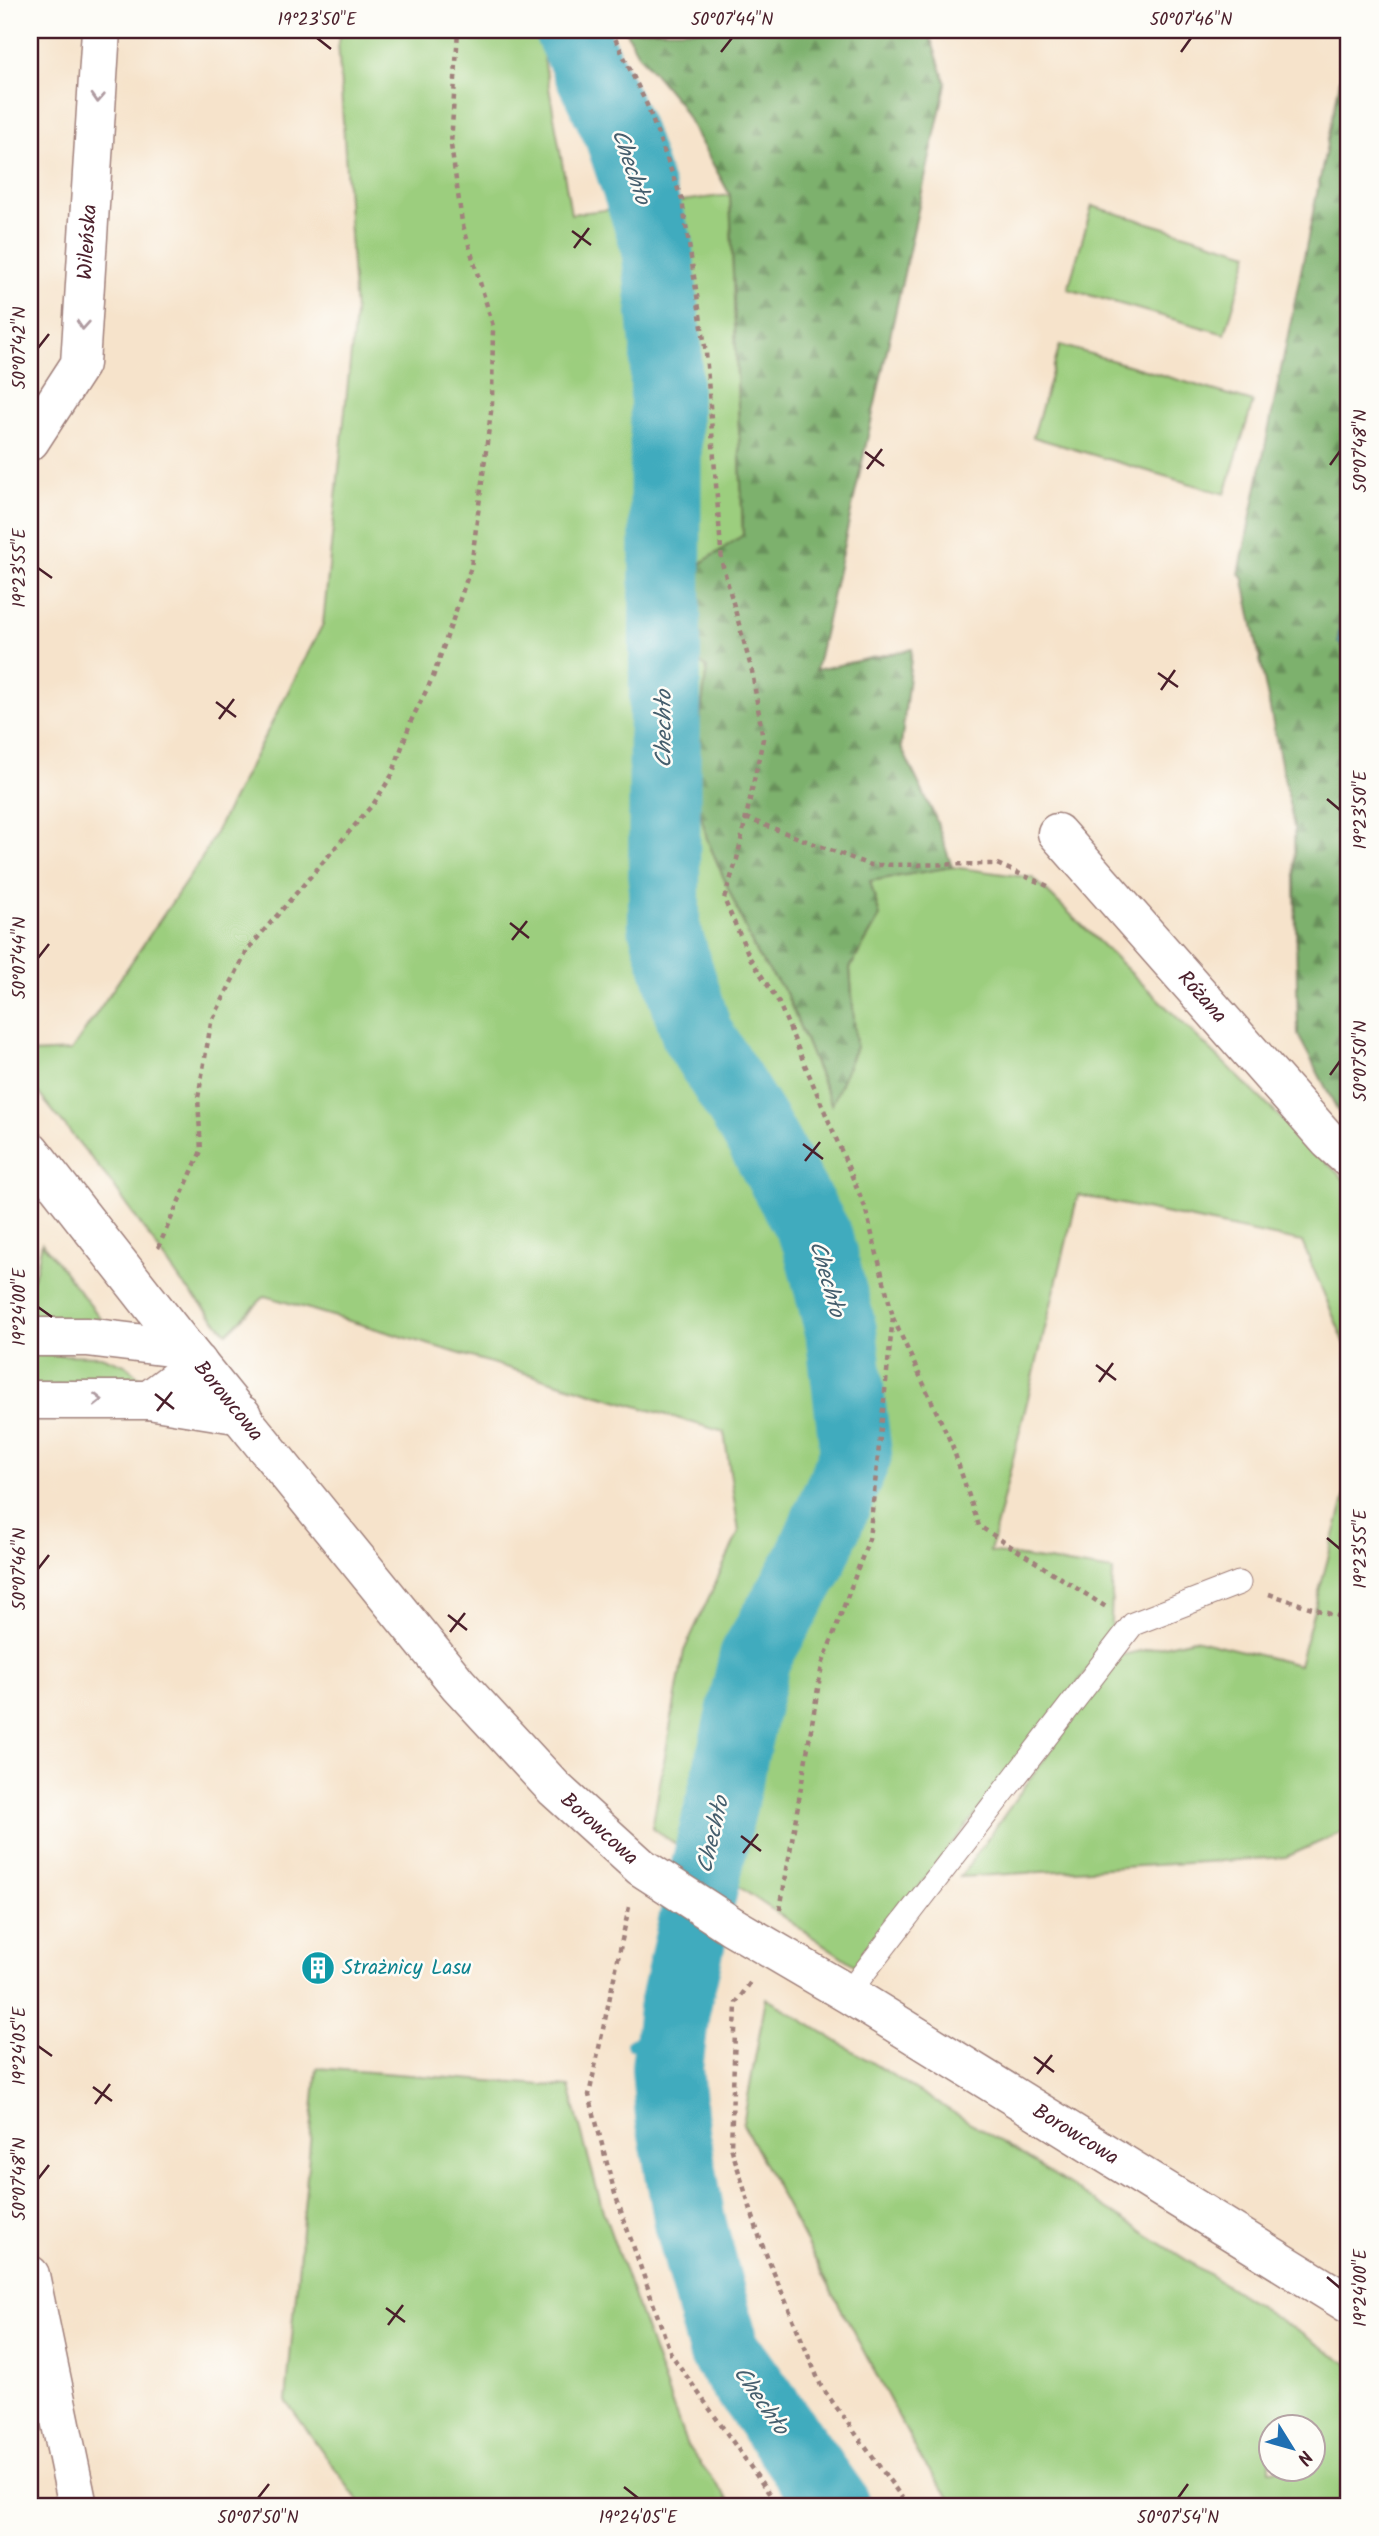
<svg xmlns="http://www.w3.org/2000/svg" width="1379" height="2536" font-family="Kalam,sans-serif">
<defs>
<pattern id="forest-firs" width="22" height="20" patternUnits="userSpaceOnUse" patternTransform="scale(1.75)"><rect width="22" height="20" fill="#7db16d"/><path d="M5 1l3.5 6h-7zM16 11l3.5 6h-7z" fill="#688f5a"/></pattern>
</defs>
<rect width="100%" height="100%" fill="#fdfcf7"/>
<filter id="ink" filterUnits="userSpaceOnUse"><feTurbulence type="fractalNoise" baseFrequency=".0143" numOctaves="2"/><feDisplacementMap in="SourceGraphic" scale="14" xChannelSelector="R" yChannelSelector="G"/><feConvolveMatrix kernelMatrix="1 2 1 2 8 2 1 2 1" color-interpolation-filters="sRGB"/></filter>
<filter id="wash" filterUnits="userSpaceOnUse"><feTurbulence type="fractalNoise" baseFrequency=".00686" numOctaves="4" result="noise"/><feDisplacementMap in="SourceGraphic" scale="28" xChannelSelector="R" yChannelSelector="G"/><feGaussianBlur stdDeviation="1.57" result="paint"/><feColorMatrix in="noise" values="0 0 0 0 0 0 0 0 0 0 0 0 0 0 0 0 0 1.4 0 .05"/><feComposite in="paint" operator="in"/></filter>
<g filter="url(#wash)">
<rect width="100%" height="100%" fill="#f6e3cb"/>
<!-- green -->
<path fill="#9cce7e" stroke="#737654" stroke-width="2" fill-rule="evenodd" d="M 344,30 L 539,30 L 571,214 L 730,195 L 743,536 L 676,580 L 707,667 L 696,749 L 707,839 L 757,955 L 786,993 L 831,1104 L 856,1047 L 850,968 L 880,916 L 870,881 L 952,867 L 1033,878 L 1349,1184 L 1349,1353 L 1302,1242 L 1078,1195 L 990,1552 L 1113,1571 L 1110,1641 L 857,1967 L 652,1828 L 684,1651 L 739,1532 L 724,1432 L 265,1296 L 227,1333 L 182,1283 L 110,1181 L 30,1083 L 30,1053 L 71,1051 L 202,858 L 323,624 L 355,314 L 338,41 Z
M 1092,206 L 1249,253 L 1225,334 L 1068,289 Z
M 1060,345 L 1253,402 L 1225,494 L 1033,437 Z
M 42,1243 L 108,1328 L 30,1325 L 30,1284 L 36,1270 Z
M 30,1354 L 101,1356 L 125,1365 L 145,1382 L 30,1387 Z
M 1349,1481 L 1349,1829 L 1286,1857 L 960,1877 L 1118,1656 L 1194,1639 L 1299,1665 Z
M 766,1998 L 1010,2147 L 1349,2364 L 1349,2506 L 956,2506 L 921,2459 L 743,2124 ZM 1270,2428 L 1312,2428 L 1312,2470 L 1270,2470 Z
M 317,2068 L 569,2087 L 603,2211 L 687,2446 L 734,2506 L 362,2506 L 286,2401 Z"/>
<!-- forest -->
<path fill="url(#forest-firs)" stroke="#64684c" stroke-width="2" d="M 625,30 L 928,30 L 946,84 L 816,670 L 912,649 L 901,747 L 935,817 L 952,867 L 870,881 L 880,916 L 850,968 L 856,1047 L 832,1105 L 786,993 L 757,955 L 707,839 L 695,792 L 696,749 L 707,668 L 682,649 L 676,580 L 743,535 L 730,195 L 679,103 L 638,54 Z
M 1349,37 L 1349,513 L 1338,641 L 1349,651 L 1349,1124 L 1347,1128 L 1298,1035 L 1294,827 L 1243,576 L 1239,574 Z"/>
<!-- water -->
<path fill="#3fabbe" stroke="#446574" stroke-width="2" d="M 1349,555 L 1349,651 L 1338,642 Z"/>
<g fill="none" stroke-linecap="round" stroke-linejoin="round">
<!-- stream -->
<path stroke="#3fabbe" stroke-width="12" d="M 632,2044 L 671,2035"/>
<!-- river -->
<path stroke="#3fabbe" stroke-width="72" d="M 570,30 L 619,132 L 657,245 L 666,346 L 664,927 L 697,1034 L 755,1127 L 817,1238 L 841,1331 L 856,1454 L 808,1566 L 755,1657 L 674,2010 L 667,2068 L 671,2116 L 690,2222 L 724,2350 L 835,2506"/>
</g>
</g>
<g filter="url(#ink)">
<g fill="none" stroke-linecap="round" stroke-linejoin="round">
<!-- service casing -->
<g stroke="#a0817b" stroke-width="25">
<path id="service" d="M 850,1995 L 859,1979 L 1133,1624 L 1239,1583"/>
</g>
<!-- minor casing -->
<g stroke="#a0817b" stroke-width="41">
<g id="minor">
<path id="s1" d="M 30,441 L 80,364 L 101,30"/>
<path id="s2" d="M 1057,833 L 1329,1141 L 1349,1159"/>
<path d="M 30,2275 L 78,2506"/>
</g>
</g>
<!-- tertiary casing -->
<g stroke="#a0817b" stroke-width="41">
<g id="tertiary">
<path id="s3" d="M 30,1150 L 186,1349 L 458,1684 L 555,1789 L 641,1867 L 732,1926 L 850,1995 L 1349,2304"/>
<path d="M 30,1337 L 87,1337 L 186,1349"/>
<path d="M 30,1400 L 149,1400 L 198,1363"/>
<path d="M 149,1400 L 242,1415"/>
</g>
</g>
<!-- path -->
<path stroke="#a0817b" stroke-width="4.5" stroke-dasharray="5 5" stroke-linecap="butt" d="M 611,30 L 647,105 L 682,200 L 706,353 L 722,563 L 752,671 L 763,739 L 737,859 L 724,899 L 750,958 L 778,1001 L 865,1207 L 893,1317 L 869,1539 L 822,1665 L 780,1910
M 746,818 L 870,865 L 997,864 L 1050,887
M 158,1248 L 201,1151 L 198,1098 L 211,1023 L 248,949 L 374,803 L 392,775 L 411,721 L 433,677 L 471,567 L 492,404 L 493,326 L 462,222 L 451,145 L 458,30
M 893,1318 L 952,1445 L 979,1526 L 1106,1607
M 1269,1594 L 1349,1620
M 629,1907 L 589,2095 L 615,2194 L 671,2354 L 778,2506
M 750,1983 L 736,2003 L 731,2147 L 761,2242 L 821,2386 L 908,2506"/>
<!-- service -->
<use href="#service" stroke="#fff" stroke-width="23"/>
<!-- minor -->
<use href="#minor" stroke="#fff" stroke-width="38"/>
<!-- tertiary -->
<use href="#tertiary" stroke="#fff" stroke-width="38"/>
</g>
<!-- one-way arrows -->
<defs><path id="oneway-chevron" d="M-2-3.5L2.5 0L-2 3.5" fill="none" stroke-width="1.6" stroke-linecap="round" stroke-linejoin="round" transform="scale(1.75)"/></defs>
<g stroke="#ae9aa0">
<use href="#oneway-chevron" transform="translate(98 98) rotate(93)"/>
<use href="#oneway-chevron" transform="translate(83 325) rotate(94)"/>
<use href="#oneway-chevron" transform="translate(98 1400)"/>
</g>
</g>
<!-- ticks -->
<path fill="none" stroke="#4a1f2b" stroke-width="2.5" d="M 317,38 L 331,49M 721,52 L 732,38M 1181,52 L 1191,38M 572,231 L 591,245M 574,248 L 589,228M 38,348 L 49,334M 865,452 L 884,466M 1330,465 L 1340,451M 867,469 L 882,449M 38,568 L 52,578M 1158,673 L 1178,687M 1161,690 L 1175,670M 216,702 L 236,717M 219,719 L 234,699M 1327,799 L 1340,810M 510,923 L 529,938M 512,940 L 527,921M 38,958 L 49,944M 1330,1075 L 1340,1061M 803,1144 L 823,1159M 805,1161 L 820,1142M 38,1307 L 52,1317M 1096,1365 L 1116,1380M 1099,1382 L 1113,1363M 155,1394 L 174,1409M 157,1411 L 172,1392M 1327,1538 L 1340,1549M 38,1569 L 49,1555M 448,1615 L 467,1630M 450,1632 L 465,1613M 741,1836 L 761,1851M 743,1853 L 758,1834M 38,2046 L 52,2056M 1034,2057 L 1054,2072M 1037,2074 L 1052,2055M 93,2087 L 112,2101M 95,2104 L 110,2084M 38,2179 L 49,2165M 1327,2277 L 1340,2288M 386,2308 L 405,2322M 388,2325 L 403,2305M 624,2487 L 638,2498M 258,2498 L 269,2484M 1178,2498 L 1188,2484"/>
<!-- icons -->
<defs>
<g id="building-disc" transform="scale(1.75)"><circle r="9.5" fill="#0f9aa8" stroke="#fdfcf7"/><path d="M-4-6H4V6H1V3H-1V6H-4ZM-2.5-4.3h1.7v1.8h-1.7ZM.8-4.3h1.7v1.8H.8ZM-2.5-1h1.7V.8h-1.7ZM.8-1h1.7V.8H.8Z" fill="#fff"/></g>
</defs>
<g fill-rule="evenodd">
<use href="#building-disc" x="318" y="1968"/>
</g>
<g text-anchor="middle" dominant-baseline="central" stroke-width="5" stroke-linejoin="round" paint-order="stroke">
<!-- street labels -->
<g font-size="21" fill="#4a1f2b" stroke="#fdfcf7">
<text stroke="none"><textPath href="#s1" startOffset="214">Wileńska</textPath></text>
<text stroke="none"><textPath href="#s2" startOffset="219">Różana</textPath></text>
<text stroke="none"><textPath href="#s3" startOffset="320">Borowcowa</textPath></text>
<text stroke="none"><textPath href="#s3" startOffset="887">Borowcowa</textPath></text>
<text stroke="none"><textPath href="#s3" startOffset="1454">Borowcowa</textPath></text>
</g>
<!-- culture labels -->
<g font-size="21" fill="#0d838f" stroke="#fdfcf7" text-anchor="start">
<text x="342" y="1968">Strażnicy Lasu</text>
</g>
<!-- water labels -->
<g font-size="23" font-style="italic" fill="#455e6d" stroke="#fdfcf7">
<text transform="translate(630 167) rotate(71)">Chechło</text>
<text transform="translate(665 729) rotate(-90)">Chechło</text>
<text transform="translate(826 1279) rotate(74)">Chechło</text>
<text transform="translate(714 1835) rotate(-77)">Chechło</text>
<text transform="translate(760 2401) rotate(55)">Chechło</text>
</g>
</g>
<!-- margin -->
<rect width="1379" height="2536" fill="none" stroke="#fdfcf7" stroke-width="77"/>
<!-- north arrow -->
<g transform="translate(1292 2448) rotate(127)"><circle r="33" fill="#fdfcf7" stroke="#b5a4a5" stroke-width="2"/>
<path d="M0-5L12 26L0 18L-12 26Z" fill="#1f6fb2"/>
<text y="-10" font-size="19" font-weight="bold" text-anchor="middle" fill="#4a1f2b">N</text>
</g>
<rect x="38" y="38" width="1302" height="2460" fill="none" stroke="#4a1f2b" stroke-width="2.5"/>
<g font-size="18" text-anchor="middle" fill="#4a1f2b">
<text x="317" y="25">19°23'50"E</text>
<text x="732" y="25">50°07'44"N</text>
<text x="1191" y="25">50°07'46"N</text>
<text transform="translate(19 348) rotate(-90)" y="6">50°07'42"N</text>
<text transform="translate(1360 451) rotate(-90)" y="6">50°07'48"N</text>
<text transform="translate(19 568) rotate(-90)" y="6">19°23'55"E</text>
<text transform="translate(1360 810) rotate(-90)" y="6">19°23'50"E</text>
<text transform="translate(19 958) rotate(-90)" y="6">50°07'44"N</text>
<text transform="translate(1360 1061) rotate(-90)" y="6">50°07'50"N</text>
<text transform="translate(19 1307) rotate(-90)" y="6">19°24'00"E</text>
<text transform="translate(1360 1549) rotate(-90)" y="6">19°23'55"E</text>
<text transform="translate(19 1569) rotate(-90)" y="6">50°07'46"N</text>
<text transform="translate(19 2046) rotate(-90)" y="6">19°24'05"E</text>
<text transform="translate(19 2179) rotate(-90)" y="6">50°07'48"N</text>
<text transform="translate(1360 2288) rotate(-90)" y="6">19°24'00"E</text>
<text x="258" y="2523">50°07'50"N</text>
<text x="638" y="2523">19°24'05"E</text>
<text x="1178" y="2523">50°07'54"N</text>
</g>
</svg>
